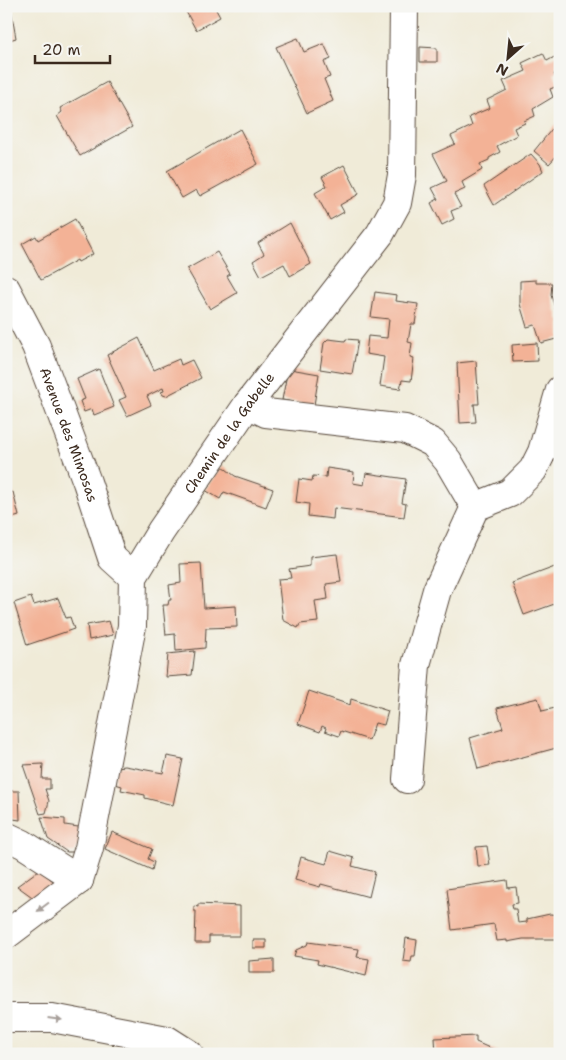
<svg xmlns="http://www.w3.org/2000/svg" width="566" height="1060" font-family="'Shantell Sans',sans-serif">
<rect width="100%" height="100%" fill="#f6f6f2"/>
<filter id="ink" filterUnits="userSpaceOnUse"><feTurbulence type="fractalNoise" baseFrequency=".02" numOctaves="2"/><feDisplacementMap in="SourceGraphic" scale="10" xChannelSelector="R" yChannelSelector="G"/><feConvolveMatrix kernelMatrix="1 2 1 2 8 2 1 2 1" color-interpolation-filters="sRGB"/></filter>
<filter id="wash" filterUnits="userSpaceOnUse"><feTurbulence type="fractalNoise" baseFrequency=".0096" numOctaves="4" result="noise"/><feDisplacementMap in="SourceGraphic" scale="20" xChannelSelector="R" yChannelSelector="G"/><feGaussianBlur stdDeviation="1.12" result="paint"/><feColorMatrix in="noise" values="0 0 0 0 0 0 0 0 0 0 0 0 0 0 0 0 0 1.4 0 .05"/><feComposite in="paint" operator="in"/></filter>
<g filter="url(#wash)">
<rect width="100%" height="100%" fill="#f0ebd8"/>
<g id="blocks">
<!-- building -->
<path fill="#f3b296" d="M 183,6 L 207,6 L 209,9 L 214,6 L 220,17 L 196,30 Z
M 11,10 L 16,38 L 6,41 L 6,11 Z
M 298,38 L 304,52 L 324,44 L 331,59 L 324,62 L 330,77 L 324,79 L 333,101 L 307,113 L 276,47 Z
M 420,47 L 437,48 L 437,62 L 420,62 Z
M 8,53 L 10,64 L 6,64 L 6,54 Z
M 543,53 L 547,61 L 560,54 L 560,71 L 554,74 L 560,85 L 550,89 L 553,97 L 533,109 L 535,116 L 524,121 L 525,123 L 514,128 L 517,135 L 497,146 L 500,152 L 489,158 L 489,160 L 480,164 L 482,170 L 462,182 L 465,189 L 454,194 L 461,207 L 451,211 L 454,219 L 442,225 L 431,203 L 438,199 L 432,188 L 447,181 L 433,154 L 455,144 L 451,136 L 472,126 L 469,117 L 490,108 L 487,100 L 507,90 L 503,81 L 526,71 L 522,63 Z
M 107,82 L 132,127 L 80,156 L 57,116 L 62,112 L 60,108 Z
M 560,119 L 560,152 L 549,164 L 534,151 Z
M 240,129 L 258,164 L 200,196 L 196,190 L 182,198 L 167,171 Z
M 531,154 L 540,164 L 543,171 L 494,205 L 484,186 Z
M 344,165 L 359,194 L 340,205 L 344,212 L 330,220 L 315,193 L 327,186 L 322,177 Z
M 75,219 L 93,254 L 78,262 L 77,260 L 41,280 L 22,244 L 36,236 L 38,240 Z
M 290,223 L 311,264 L 290,276 L 284,264 L 261,276 L 253,261 L 264,254 L 258,243 Z
M 217,252 L 230,274 L 227,276 L 237,293 L 210,309 L 187,269 Z
M 536,280 L 536,283 L 552,283 L 551,295 L 560,324 L 560,338 L 541,343 L 535,325 L 527,327 L 520,304 L 520,281 Z
M 375,292 L 397,295 L 396,301 L 418,304 L 415,324 L 411,324 L 408,342 L 412,343 L 410,357 L 414,358 L 411,381 L 402,380 L 400,389 L 380,386 L 384,357 L 366,354 L 368,336 L 387,338 L 389,319 L 371,317 Z
M 139,338 L 154,370 L 179,359 L 181,365 L 192,360 L 201,378 L 166,396 L 163,395 L 161,392 L 164,391 L 163,388 L 147,396 L 151,405 L 127,416 L 119,400 L 126,397 L 107,355 Z
M 328,339 L 345,341 L 346,339 L 358,340 L 352,374 L 320,369 L 324,343 Z
M 537,343 L 538,361 L 513,362 L 512,345 Z
M 476,361 L 479,404 L 474,404 L 476,422 L 460,423 L 457,363 Z
M 99,369 L 114,407 L 94,415 L 92,409 L 84,412 L 80,401 L 85,399 L 77,379 Z
M 290,369 L 319,374 L 314,405 L 282,400 L 287,374 Z
M 222,466 L 235,476 L 273,489 L 266,507 L 224,492 L 220,499 L 205,490 Z
M 327,468 L 354,472 L 353,483 L 364,485 L 366,473 L 406,479 L 402,503 L 406,504 L 404,517 L 334,508 L 333,519 L 308,516 L 309,504 L 296,502 L 299,479 L 312,481 L 313,476 L 326,477 Z
M 13,492 L 19,516 L 6,520 L 6,494 Z
M 337,554 L 341,582 L 326,584 L 328,599 L 315,601 L 318,622 L 300,624 L 298,628 L 283,620 L 278,579 L 291,578 L 289,569 L 310,566 L 310,557 Z
M 201,563 L 204,608 L 236,606 L 237,627 L 206,628 L 205,648 L 176,651 L 175,634 L 166,635 L 163,605 L 168,605 L 169,600 L 171,600 L 169,585 L 181,583 L 180,564 Z
M 560,565 L 560,602 L 524,615 L 512,583 Z
M 31,597 L 34,605 L 58,598 L 66,618 L 70,617 L 74,629 L 27,645 L 14,603 Z
M 109,621 L 113,635 L 89,640 L 87,625 Z
M 195,651 L 192,675 L 166,677 L 168,654 Z
M 309,691 L 350,705 L 351,699 L 388,711 L 384,725 L 375,723 L 369,740 L 341,731 L 339,736 L 325,731 L 326,728 L 322,726 L 320,732 L 298,724 Z
M 538,698 L 542,711 L 560,707 L 560,747 L 478,769 L 470,738 L 503,728 L 497,708 Z
M 167,756 L 183,759 L 173,805 L 145,798 L 145,795 L 121,790 L 122,786 L 115,784 L 117,767 L 125,766 L 163,773 Z
M 43,764 L 42,779 L 50,779 L 50,789 L 45,789 L 49,801 L 46,813 L 40,814 L 23,765 Z
M 6,791 L 19,791 L 20,820 L 6,818 Z
M 41,817 L 65,819 L 65,825 L 85,828 L 75,852 L 67,852 L 48,839 Z
M 112,832 L 152,849 L 148,859 L 154,862 L 152,870 L 105,849 Z
M 487,846 L 490,865 L 478,866 L 476,847 Z
M 330,851 L 354,858 L 352,866 L 375,872 L 369,897 L 321,884 L 320,887 L 295,880 L 301,857 L 326,864 Z
M 39,870 L 57,884 L 35,899 L 17,886 Z
M 507,880 L 508,888 L 516,887 L 518,903 L 512,904 L 513,909 L 516,909 L 518,923 L 527,922 L 527,919 L 550,914 L 560,915 L 560,939 L 523,939 L 507,942 L 507,940 L 497,941 L 494,924 L 452,930 L 447,889 Z
M 198,904 L 240,906 L 240,936 L 209,936 L 209,943 L 195,943 L 196,911 L 194,911 L 194,906 L 198,907 Z
M 406,938 L 417,940 L 415,956 L 412,956 L 411,962 L 403,961 Z
M 253,940 L 266,940 L 266,948 L 253,948 Z
M 308,942 L 359,949 L 357,957 L 369,959 L 366,976 L 317,964 L 318,960 L 294,956 L 296,950 L 307,945 Z
M 274,959 L 274,973 L 249,973 L 249,961 Z
M 476,1036 L 476,1042 L 503,1054 L 436,1054 L 435,1038 Z"/>
</g>
</g>
<g filter="url(#ink)">
<use href="#blocks" fill-opacity="0" stroke="#56473a" stroke-width="1"/>
<g fill="none" stroke-linecap="round" stroke-linejoin="round">
<!-- minor casing -->
<g stroke="#56473a" stroke-width="30">
<g id="minor">
<path id="s1" d="M 6,289 L 36,346 L 87,482 L 112,558 L 133,577"/>
<path d="M 248,404 L 266,413 L 405,429 L 433,443 L 448,461 L 475,507 L 437,590 L 416,665 L 407,779"/>
<path d="M 475,507 L 510,493 L 533,470 L 542,452 L 560,390"/>
<path d="M 6,836 L 23,844 L 79,880"/>
<path id="s2" d="M 79,880 L 89,848 L 132,626 L 133,577 L 161,531 L 248,404 L 380,234 L 397,203 L 402,175 L 404,6"/>
<path d="M 6,935 L 79,880"/>
<path d="M 6,1018 L 52,1018 L 167,1040 L 189,1054"/>
</g>
</g>
<!-- minor -->
<use href="#minor" stroke="#fff" stroke-width="28"/>
</g>
<!-- one-way arrows -->
<defs><path id="oneway-solid" d="M-6-.8H1V-3.2L6.5 0L1 3.2V.8H-6Z" transform="scale(1.25)"/></defs>
<g fill="#a79f9a">
<use href="#oneway-solid" transform="translate(43 907) rotate(143)"/>
<use href="#oneway-solid" transform="translate(55 1019) rotate(7)"/>
</g>
</g>
<g text-anchor="middle" dominant-baseline="central" stroke-width="5" stroke-linejoin="round" paint-order="stroke">
<!-- street labels -->
<g font-size="14" fill="#3b2a1e" stroke="#f6f6f2">
<text stroke="none"><textPath href="#s2" startOffset="482">Chemin de la Gabelle</textPath></text>
<text stroke="none"><textPath href="#s1" startOffset="159">Avenue des Mimosas</textPath></text>
</g>
</g>
<!-- margin -->
<rect width="566" height="1060" fill="none" stroke="#f6f6f2" stroke-width="25"/>
<!-- north arrow -->
<g transform="translate(508 58) rotate(207)" stroke="#f6f6f2" stroke-width="4" paint-order="stroke">
<path d="M0-4L9 19L0 12L-9 19Z" fill="#3b2a1e"/>
<text y="-8" font-size="14" font-weight="bold" text-anchor="middle" fill="#3b2a1e">N</text>
</g>
<!-- scale -->
<path d="M35 55v8h75v-8" fill="none" stroke="#3b2a1e" stroke-width="2.5"/>
<text x="42" y="55" font-size="15" fill="#3b2a1e" stroke="#f6f6f2" stroke-width="4" paint-order="stroke">20 m</text>
</svg>
